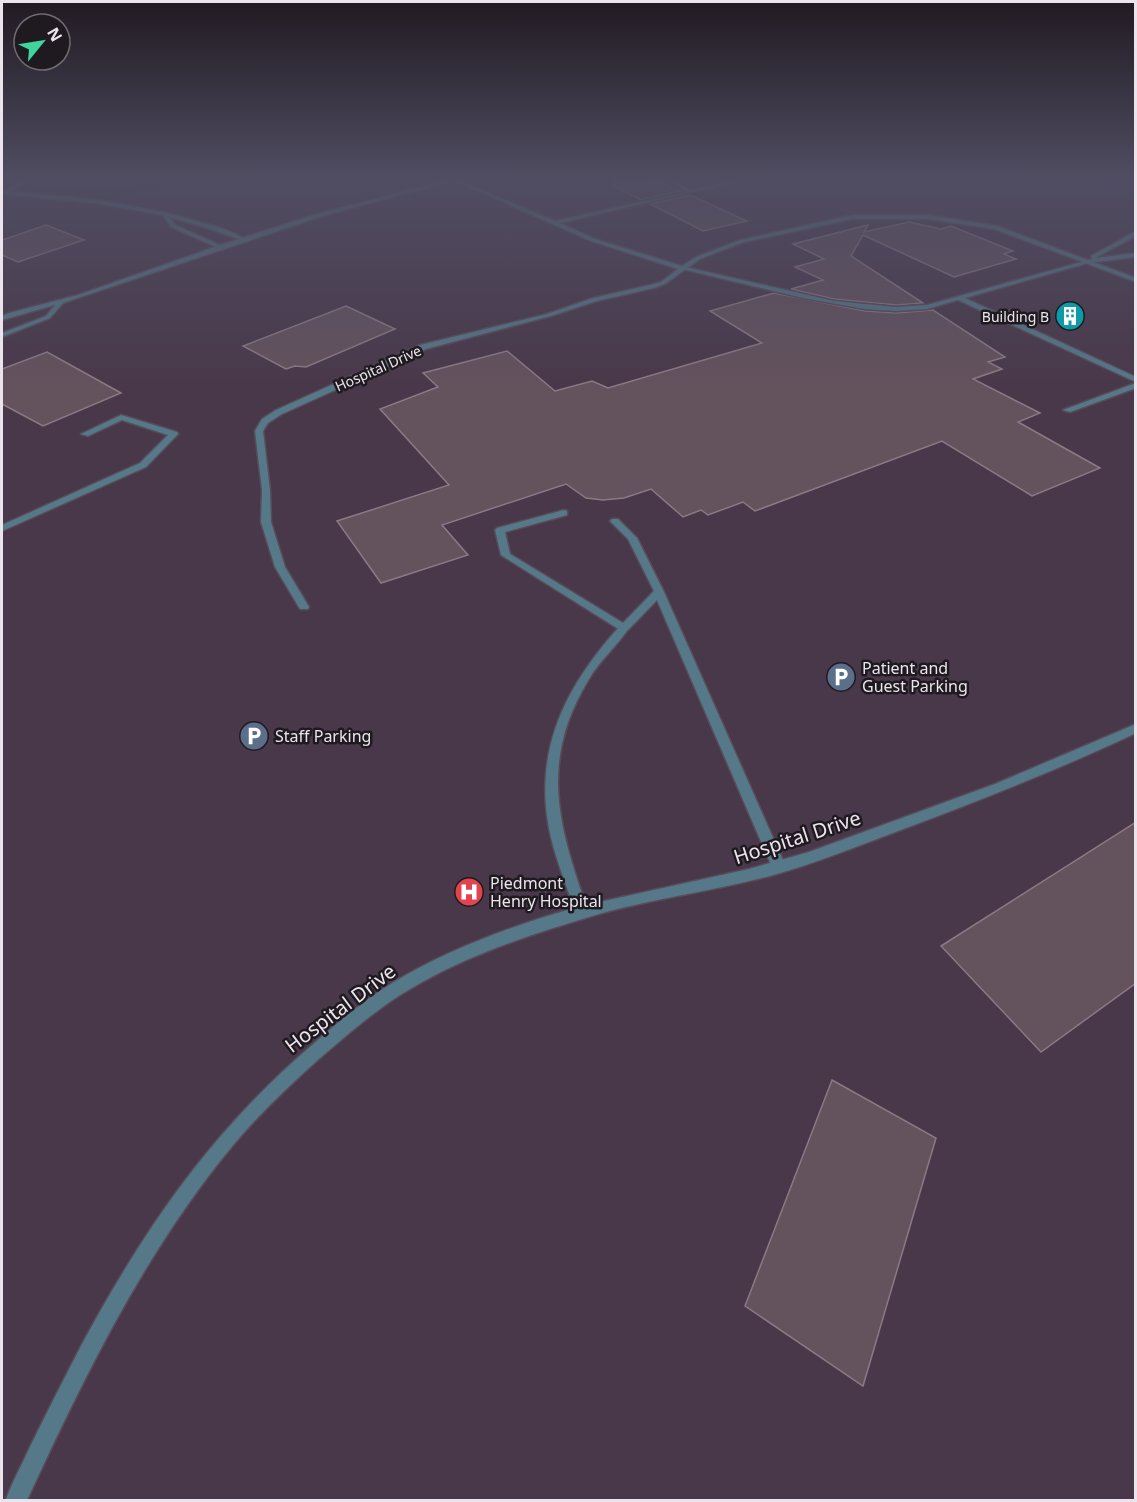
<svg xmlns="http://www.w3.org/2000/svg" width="1137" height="1502" font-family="'Noto Sans',sans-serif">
<rect width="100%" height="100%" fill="#3c2f3d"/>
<!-- built -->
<path fill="#49384a" d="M 200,176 L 1135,176 L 1135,1500 L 2,1500 L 2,188 L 105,200 Z"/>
<!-- building -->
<path fill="#64525d" stroke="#8c7985" stroke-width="1.5" d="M 615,176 L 645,176 L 680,191 L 641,200 L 611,185 Z
M 690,195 L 747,221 L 703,231 L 650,204 Z
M 909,222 L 941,229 L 951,226 L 1013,251 L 1004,254 L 1016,259 L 954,277 L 863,235 L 851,256 L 923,303 L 896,305 L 834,299 L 791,289 L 823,280 L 795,267 L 824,259 L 793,244 L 868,225 L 864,232 Z
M 46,225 L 84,240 L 18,262 L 2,255 L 2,240 Z
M 774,293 L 865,311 L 896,313 L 933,310 L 1005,357 L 988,362 L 1002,369 L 973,379 L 1040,413 L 1018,422 L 1100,468 L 1032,496 L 942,441 L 755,511 L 743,502 L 708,515 L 701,510 L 683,517 L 651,489 L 624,498 L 603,500 L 586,498 L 566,484 L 442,525 L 468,555 L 381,583 L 337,521 L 449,485 L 380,409 L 438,387 L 423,373 L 507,351 L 555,391 L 592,381 L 608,388 L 762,343 L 710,311 Z
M 346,306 L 395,329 L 306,367 L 295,366 L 286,369 L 243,346 Z
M 47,352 L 121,393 L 43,426 L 2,404 L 2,369 Z
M 1136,822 L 1136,983 L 1041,1052 L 941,946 Z
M 832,1080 L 936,1138 L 863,1386 L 745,1306 Z"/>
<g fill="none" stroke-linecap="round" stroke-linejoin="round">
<!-- service casing -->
<g stroke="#584c59" stroke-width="3">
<path id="service" d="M 446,176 L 452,176 L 458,179 L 453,180 Z
M 657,176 L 662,176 L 693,191 L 688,192 Z
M 1136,231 L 1136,236 L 1095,258 L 1136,253 L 1136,257 L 1088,263 L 965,298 L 1136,377 L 1136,382 L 958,300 L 927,309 L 896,311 L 865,309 L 803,298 L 678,268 L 681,266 L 834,301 L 896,307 L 927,305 L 1092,259 L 1091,256 Z
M 1136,383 L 1136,388 L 1070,412 L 1063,410 Z
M 121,415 L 177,432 L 178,434 L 171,436 L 122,420 L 88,436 L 81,434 Z
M 564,510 L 567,511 L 567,515 L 505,532 L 510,554 L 623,623 L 654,591 L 628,539 L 610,521 L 612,519 L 618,519 L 637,538 L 664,592 L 786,867 L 784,871 L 779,873 L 774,871 L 772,867 L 657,600 L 628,630 L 620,630 L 501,555 L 495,530 L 497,528 Z"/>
</g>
<!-- minor casing -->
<g stroke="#584c59" stroke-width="3">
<path id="minor" d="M 30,176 L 35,176 L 9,192 C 73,197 138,203 200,222 C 214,226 231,230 243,238 L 238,239 L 210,229 L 169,217 L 175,225 L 220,245 L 218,248 L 171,227 L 163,215 L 94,203 L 2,194 L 2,192 Z
M 756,176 L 763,176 L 560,223 L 595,239 L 682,266 L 696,257 L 740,240 L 853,215 L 928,215 L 997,226 L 1136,278 L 1136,282 L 994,229 L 928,219 L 853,219 L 744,242 L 700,259 L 665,284 L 654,288 L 597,301 L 551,316 L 426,349 L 282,414 L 268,423 L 263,431 L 270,490 L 271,522 L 285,567 L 309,607 L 308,609 L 300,609 L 275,567 L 261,522 L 262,490 L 255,431 L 262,419 L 276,410 L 420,345 L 547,314 L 593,298 L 650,285 L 661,282 L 678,269 L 591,241 L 453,180 L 453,178 L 555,221 Z
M 171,432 L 178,434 L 146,467 L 2,531 L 2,525 L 140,463 Z
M 624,624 L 629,628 C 617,646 600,660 589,679 C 540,759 557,822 586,905 L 749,869 L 809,852 L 995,784 L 1136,724 L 1136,733 C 1058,770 978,801 898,831 C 856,847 813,864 770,876 C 710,892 648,899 589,917 C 526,936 461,957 405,992 C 374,1011 347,1035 320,1058 C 290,1085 260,1113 234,1144 C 145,1251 85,1375 27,1500 L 6,1500 C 11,1484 21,1467 28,1451 C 45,1416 63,1381 81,1346 C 144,1229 210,1133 311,1046 C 337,1023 364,1000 394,982 C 449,949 512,926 574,908 C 564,878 551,848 547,816 C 537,740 571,680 620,626 Z"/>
</g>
<!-- tertiary casing -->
<g stroke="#584c59" stroke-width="3">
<path id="tertiary" d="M 464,176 L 471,176 L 323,216 L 63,303 L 50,318 L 2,337 L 2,333 L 46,316 L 55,305 L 2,320 L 2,316 L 9,313 L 78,295 L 223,244 L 320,213 Z"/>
</g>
<!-- service -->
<use href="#service" fill="#557989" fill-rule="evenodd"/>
<!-- minor -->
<use href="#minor" fill="#557989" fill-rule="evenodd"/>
<!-- tertiary -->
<use href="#tertiary" fill="#557989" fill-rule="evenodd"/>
</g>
<!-- sky -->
<linearGradient id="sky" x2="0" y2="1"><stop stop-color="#211a22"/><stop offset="0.46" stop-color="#504d62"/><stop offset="1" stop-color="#504d62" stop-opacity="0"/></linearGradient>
<rect width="1137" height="386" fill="url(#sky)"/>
<!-- icons -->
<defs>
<g id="building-disc" transform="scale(1.5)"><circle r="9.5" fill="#0f9aa8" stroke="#1f1a20"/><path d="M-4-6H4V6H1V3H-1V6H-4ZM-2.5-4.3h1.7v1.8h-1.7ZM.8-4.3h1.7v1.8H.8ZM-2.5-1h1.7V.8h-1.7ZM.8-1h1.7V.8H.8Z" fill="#fff"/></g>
<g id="parking-disc" transform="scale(1.5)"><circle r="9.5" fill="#5c6f8a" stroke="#1f1a20"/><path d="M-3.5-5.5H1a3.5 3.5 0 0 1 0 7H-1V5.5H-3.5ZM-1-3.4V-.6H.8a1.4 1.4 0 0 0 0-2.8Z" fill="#fff"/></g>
<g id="hospital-disc" transform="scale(1.5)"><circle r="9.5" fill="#e0444e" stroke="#1f1a20"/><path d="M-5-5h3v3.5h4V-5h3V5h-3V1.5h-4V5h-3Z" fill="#fff"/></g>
</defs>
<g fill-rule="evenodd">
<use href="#building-disc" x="1070" y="316"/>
<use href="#parking-disc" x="841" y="677"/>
<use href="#parking-disc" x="254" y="736"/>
<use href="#hospital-disc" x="469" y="892"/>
</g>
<g text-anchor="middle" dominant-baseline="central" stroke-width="5" stroke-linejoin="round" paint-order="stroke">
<!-- far-poi labels -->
<g font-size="14" fill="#ece4ed" stroke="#1f1a20" text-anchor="end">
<text x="1049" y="316">Building B</text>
</g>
<!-- far-street labels -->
<g font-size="14" fill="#ece4ed" stroke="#1f1a20">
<text transform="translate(378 368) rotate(-24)">Hospital Drive</text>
</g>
<!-- poi labels -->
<g font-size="16" fill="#ece4ed" stroke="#1f1a20" text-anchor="start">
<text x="862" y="668">Patient and<tspan x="862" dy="18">Guest Parking</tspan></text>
<text x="275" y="736">Staff Parking</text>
<text x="490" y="883">Piedmont<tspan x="490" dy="18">Henry Hospital</tspan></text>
</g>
<!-- near-street labels -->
<g font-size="20" fill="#ece4ed" stroke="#1f1a20">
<text transform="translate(797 837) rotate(-18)">Hospital Drive</text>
<text transform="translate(340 1008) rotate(-37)">Hospital Drive</text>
</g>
</g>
<!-- border -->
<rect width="1137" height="1502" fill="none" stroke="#ece4ed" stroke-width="6"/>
<!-- north arrow -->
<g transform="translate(42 42) rotate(60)"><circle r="28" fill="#1f1a20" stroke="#716b72" stroke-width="1.5"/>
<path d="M0-4.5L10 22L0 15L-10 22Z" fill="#41d4a1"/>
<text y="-9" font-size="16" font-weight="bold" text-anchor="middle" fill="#ece4ed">N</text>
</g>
</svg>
